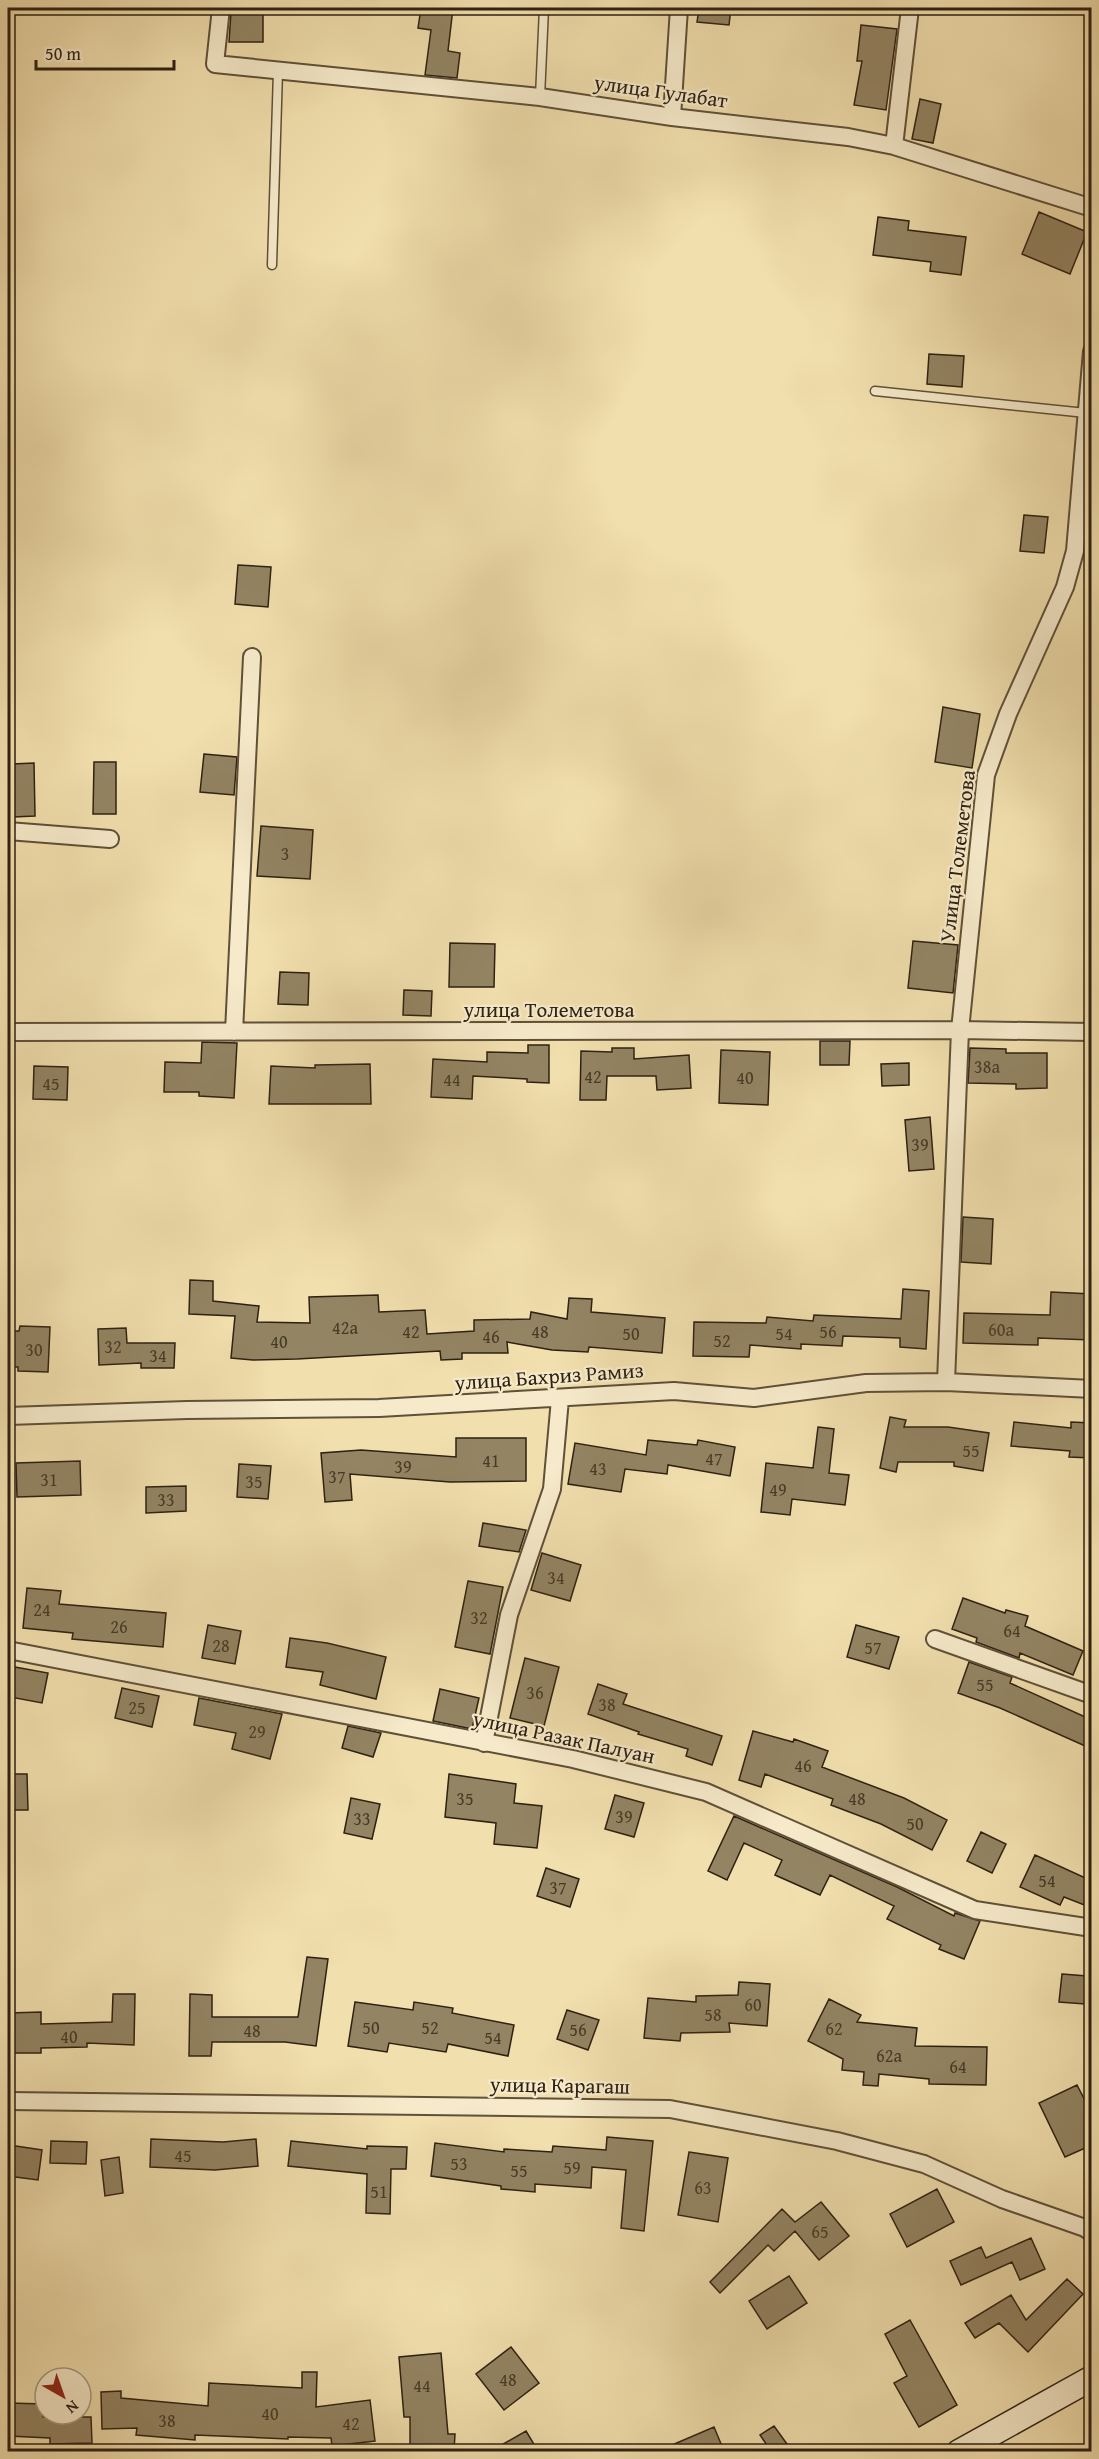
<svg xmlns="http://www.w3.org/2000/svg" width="1099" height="2459" font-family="'Gentium Book Plus',serif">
<rect width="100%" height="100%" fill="#f1dfad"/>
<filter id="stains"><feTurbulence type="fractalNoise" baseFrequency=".00333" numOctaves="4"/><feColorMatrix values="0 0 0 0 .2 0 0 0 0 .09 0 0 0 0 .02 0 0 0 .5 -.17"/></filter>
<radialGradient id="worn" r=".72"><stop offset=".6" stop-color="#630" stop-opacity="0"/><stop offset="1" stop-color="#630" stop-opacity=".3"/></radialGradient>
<!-- building -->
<path fill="#938463" stroke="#2e2112" stroke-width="1.5" d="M 421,8 L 453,8 L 448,51 L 460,53 L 457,78 L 425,75 L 431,30 L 418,28 Z
M 699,8 L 731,8 L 729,25 L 697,22 Z
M 231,12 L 263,12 L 263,42 L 229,42 Z
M 861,25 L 897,29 L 886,110 L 854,105 L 862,61 L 857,61 Z
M 920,99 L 941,104 L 933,143 L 912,139 Z
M 1039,212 L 1087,232 L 1070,274 L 1022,254 Z
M 878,217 L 909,221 L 908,230 L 966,237 L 961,275 L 930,271 L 931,262 L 873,255 Z
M 929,354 L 964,356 L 962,387 L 927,384 Z
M 1024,515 L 1048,517 L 1044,553 L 1020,551 Z
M 238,565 L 271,567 L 268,607 L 235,604 Z
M 943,707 L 980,714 L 972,768 L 935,762 Z
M 204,754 L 237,757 L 234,795 L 200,792 Z
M 94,762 L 116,762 L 116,814 L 93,814 Z
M 34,763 L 35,816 L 13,817 L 12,764 Z
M 261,826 L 313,830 L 310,879 L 257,876 Z
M 913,941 L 958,945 L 953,993 L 908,988 Z
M 450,943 L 495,944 L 494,987 L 449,987 Z
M 280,972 L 309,973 L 308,1005 L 278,1004 Z
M 404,990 L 432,991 L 431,1016 L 403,1015 Z
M 820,1041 L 850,1041 L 849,1065 L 820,1065 Z
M 202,1042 L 237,1043 L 234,1098 L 199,1096 L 199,1092 L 164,1092 L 165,1062 L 201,1063 Z
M 528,1045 L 549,1045 L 549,1083 L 527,1082 L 527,1079 L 473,1076 L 472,1099 L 431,1097 L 433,1059 L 487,1062 L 487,1052 L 528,1053 Z
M 612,1048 L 634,1048 L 634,1059 L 689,1055 L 691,1088 L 657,1090 L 656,1076 L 607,1076 L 606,1100 L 580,1100 L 581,1051 L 612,1052 Z
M 970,1048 L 1006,1049 L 1006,1053 L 1047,1053 L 1047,1088 L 1016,1089 L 1016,1084 L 968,1083 Z
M 721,1050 L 770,1052 L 768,1105 L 719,1103 Z
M 909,1063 L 909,1085 L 882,1086 L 881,1064 Z
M 370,1064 L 371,1104 L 269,1104 L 271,1066 L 315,1068 L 315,1065 Z
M 34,1066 L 68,1067 L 67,1100 L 33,1099 Z
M 930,1117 L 934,1169 L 909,1171 L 905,1120 Z
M 963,1217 L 993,1219 L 991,1264 L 961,1262 Z
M 190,1280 L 213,1281 L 213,1301 L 259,1306 L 257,1322 L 310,1323 L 309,1297 L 378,1295 L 379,1312 L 425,1310 L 427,1334 L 474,1331 L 474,1320 L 530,1319 L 531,1312 L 567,1319 L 569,1298 L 592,1299 L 591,1312 L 665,1318 L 662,1353 L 589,1347 L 588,1352 L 552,1350 L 507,1342 L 508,1353 L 462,1353 L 462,1359 L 441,1360 L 440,1351 L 297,1359 L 253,1360 L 231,1358 L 235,1316 L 189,1314 Z
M 903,1289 L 929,1291 L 926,1349 L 900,1347 L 900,1338 L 843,1336 L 842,1346 L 801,1344 L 801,1349 L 750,1345 L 749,1357 L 693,1356 L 694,1322 L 766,1323 L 767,1317 L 813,1321 L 814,1315 L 901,1319 Z
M 1051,1292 L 1092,1294 L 1092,1340 L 1038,1338 L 1038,1345 L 963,1343 L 964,1313 L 1050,1315 Z
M 20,1326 L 50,1327 L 48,1372 L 18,1371 L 18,1367 L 8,1367 L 8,1331 L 19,1331 Z
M 126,1328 L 127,1343 L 175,1343 L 174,1368 L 141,1368 L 141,1363 L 99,1365 L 98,1329 Z
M 890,1417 L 906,1420 L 904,1427 L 948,1427 L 989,1433 L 983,1471 L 954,1466 L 954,1462 L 898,1462 L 896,1472 L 880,1468 Z
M 1014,1422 L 1071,1428 L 1071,1422 L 1092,1423 L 1092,1458 L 1069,1457 L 1070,1451 L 1011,1446 Z
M 818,1427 L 834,1429 L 829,1473 L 849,1475 L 845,1505 L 792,1499 L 790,1515 L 761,1512 L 766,1463 L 813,1468 Z
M 456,1438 L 526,1438 L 526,1481 L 450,1482 L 350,1474 L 352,1500 L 325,1502 L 321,1453 L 361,1450 L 456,1457 Z
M 648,1440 L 697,1445 L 698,1440 L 735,1447 L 730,1476 L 668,1465 L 667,1474 L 625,1469 L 621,1492 L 568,1484 L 575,1443 L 646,1455 Z
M 80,1461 L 81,1495 L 17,1497 L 16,1463 Z
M 239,1464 L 271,1466 L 268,1499 L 237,1497 Z
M 186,1486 L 186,1511 L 146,1513 L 146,1487 Z
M 483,1523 L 526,1530 L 519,1552 L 479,1546 Z
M 542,1553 L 581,1565 L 570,1601 L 531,1590 Z
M 468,1581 L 503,1587 L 490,1654 L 455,1647 Z
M 27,1588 L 61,1591 L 59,1604 L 166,1613 L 163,1647 L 72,1639 L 73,1633 L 23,1628 Z
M 963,1598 L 1005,1613 L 1006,1610 L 1028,1616 L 1025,1626 L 1083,1651 L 1073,1675 L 1020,1653 L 1019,1658 L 976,1642 L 977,1638 L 952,1629 Z
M 208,1625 L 241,1631 L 235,1664 L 202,1658 Z
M 856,1625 L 899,1637 L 889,1669 L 847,1657 Z
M 290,1638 L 327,1643 L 386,1657 L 376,1699 L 320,1685 L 323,1672 L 286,1667 Z
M 525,1658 L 559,1667 L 544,1726 L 510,1718 Z
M 969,1662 L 1012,1677 L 1010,1683 L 1092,1720 L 1092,1749 L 1000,1708 L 958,1693 Z
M 15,1667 L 48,1673 L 42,1703 L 10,1697 Z
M 598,1684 L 627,1694 L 623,1704 L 722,1736 L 712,1765 L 686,1756 L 688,1749 L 638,1734 L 639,1732 L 588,1714 Z
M 122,1688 L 159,1696 L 152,1727 L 115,1718 Z
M 440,1689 L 479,1698 L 472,1729 L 433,1721 Z
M 199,1698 L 282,1714 L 270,1759 L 232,1749 L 236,1733 L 194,1725 Z
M 348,1726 L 381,1733 L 373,1757 L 342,1748 Z
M 753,1731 L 793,1742 L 794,1739 L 828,1751 L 822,1767 L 904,1798 L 947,1820 L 932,1850 L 881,1824 L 831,1805 L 833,1799 L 765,1774 L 761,1787 L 739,1780 Z
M 8,1774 L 27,1774 L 28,1810 L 8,1810 Z
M 449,1774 L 516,1784 L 514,1803 L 542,1806 L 537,1848 L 494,1844 L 496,1823 L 445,1817 Z
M 615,1795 L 644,1803 L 634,1837 L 605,1829 Z
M 351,1798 L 380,1804 L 372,1839 L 344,1833 Z
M 734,1816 L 897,1887 L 954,1916 L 955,1913 L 980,1921 L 964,1959 L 939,1949 L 941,1945 L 887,1919 L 894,1906 L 830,1875 L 820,1895 L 775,1875 L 782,1860 L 744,1843 L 727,1880 L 708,1871 Z
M 981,1832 L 1006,1844 L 992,1873 L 967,1861 Z
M 1035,1855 L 1092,1881 L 1092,1908 L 1064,1897 L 1060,1905 L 1020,1887 Z
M 546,1868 L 579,1879 L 570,1907 L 537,1896 Z
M 307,1957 L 328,1959 L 316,2046 L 285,2042 L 212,2042 L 211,2056 L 189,2056 L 190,1994 L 212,1995 L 212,2017 L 298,2017 Z
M 1062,1974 L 1087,1976 L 1085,2004 L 1059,2002 Z
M 739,1982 L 770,1984 L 767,2026 L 729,2023 L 730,2032 L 681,2033 L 680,2041 L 644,2038 L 648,1998 L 696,2002 L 696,1996 L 738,1995 Z
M 113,1994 L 135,1994 L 134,2045 L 87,2043 L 87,2047 L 41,2048 L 41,2053 L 8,2053 L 8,2013 L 41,2012 L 41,2024 L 112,2022 Z
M 829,1999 L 861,2015 L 857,2022 L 917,2028 L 915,2046 L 987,2047 L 986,2085 L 929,2084 L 929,2079 L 879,2074 L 878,2086 L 863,2085 L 864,2072 L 842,2070 L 843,2059 L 808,2041 Z
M 355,2002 L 413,2010 L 414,2002 L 453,2008 L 452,2013 L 514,2025 L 508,2056 L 448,2044 L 446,2052 L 389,2043 L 387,2052 L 348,2046 Z
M 567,2010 L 599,2020 L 588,2050 L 557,2039 Z
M 1077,2085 L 1092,2114 L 1092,2145 L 1065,2157 L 1039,2103 Z
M 607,2137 L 653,2141 L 644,2231 L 621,2228 L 626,2170 L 592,2167 L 591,2188 L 535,2184 L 535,2192 L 501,2189 L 501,2186 L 431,2176 L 435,2143 L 504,2152 L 504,2149 L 552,2152 L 553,2146 L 606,2150 Z
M 151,2139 L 223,2142 L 256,2139 L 258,2166 L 215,2170 L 150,2167 Z
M 51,2141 L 87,2142 L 86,2164 L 50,2163 Z
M 291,2141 L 367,2149 L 367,2146 L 407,2147 L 406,2169 L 391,2169 L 390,2214 L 366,2213 L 367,2174 L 288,2166 Z
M 9,2145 L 42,2150 L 38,2180 L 8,2176 Z
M 689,2152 L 728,2158 L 718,2222 L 678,2215 Z
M 119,2157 L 123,2193 L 105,2196 L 101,2160 Z
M 937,2189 L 954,2222 L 907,2247 L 890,2214 Z
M 821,2202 L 849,2236 L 819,2260 L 795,2231 L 774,2251 L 768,2245 L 720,2293 L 710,2282 L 782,2209 L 795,2222 Z
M 1031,2238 L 1045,2269 L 1020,2280 L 1012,2262 L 961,2285 L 950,2261 L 981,2247 L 986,2258 Z
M 789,2276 L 807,2303 L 767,2329 L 749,2301 Z
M 1067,2279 L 1083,2294 L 1028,2352 L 999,2323 L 975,2338 L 965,2323 L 1011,2295 L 1026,2320 Z
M 910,2320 L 957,2405 L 919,2427 L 894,2383 L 907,2376 L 885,2334 Z
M 511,2347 L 539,2383 L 504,2410 L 476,2374 Z
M 441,2353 L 448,2434 L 455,2434 L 454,2451 L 410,2451 L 410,2417 L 404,2417 L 399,2357 Z
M 302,2372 L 317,2372 L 316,2407 L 370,2400 L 375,2441 L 332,2446 L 331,2438 L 288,2437 L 288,2439 L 195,2435 L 195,2440 L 136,2435 L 137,2428 L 102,2429 L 101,2392 L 121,2391 L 121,2398 L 208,2406 L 209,2383 L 302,2388 Z
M 8,2403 L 44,2404 L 43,2417 L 91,2417 L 92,2443 L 50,2444 L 50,2438 L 8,2436 Z
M 774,2426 L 792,2451 L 771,2451 L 760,2435 Z
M 714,2427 L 724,2451 L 658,2451 Z
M 526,2431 L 538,2451 L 491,2451 Z"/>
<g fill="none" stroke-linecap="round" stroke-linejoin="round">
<!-- lane casing -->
<g stroke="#5f5039" stroke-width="11">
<path id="lane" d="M 540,97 L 544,8
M 272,265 L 278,71
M 875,391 L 1086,413"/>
</g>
<!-- street casing -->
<g stroke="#5f5039" stroke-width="20">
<path id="street" d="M 221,8 L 215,64 L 540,97 L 672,117 L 848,137 L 894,146 L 1092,208
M 672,117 L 679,8
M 894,146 L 910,8
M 8,831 L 110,839
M 8,1032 L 960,1030 L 1092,1032
M 234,1032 L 252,657
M 946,1382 L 960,1030 L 986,775 L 1008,714 L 1065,587 L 1075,551 L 1092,351
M 8,1416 L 187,1410 L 379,1408 L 674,1391 L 754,1398 L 866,1383 L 946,1382 L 1092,1389
M 935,1639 L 1092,1695
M 8,1650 L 573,1759 L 706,1792 L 975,1910 L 1092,1928
M 484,1743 L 509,1615 L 552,1489 L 560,1399
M 8,2101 L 670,2109 L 837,2141 L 924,2164 L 1002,2199 L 1085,2228 L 1092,2233"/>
</g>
<!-- secondary casing -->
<g stroke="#2e2112" stroke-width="27">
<path id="secondary" d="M 959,2452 L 1092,2378"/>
</g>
<!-- lane -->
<use href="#lane" stroke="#f6eaca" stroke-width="8"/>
<!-- street -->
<use href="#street" stroke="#f6eaca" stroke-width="16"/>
<!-- secondary -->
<use href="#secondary" stroke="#f6eaca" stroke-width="24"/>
</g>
<g text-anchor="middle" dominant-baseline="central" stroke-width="4.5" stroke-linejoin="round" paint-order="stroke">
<!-- number labels -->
<g font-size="18" fill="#473a26">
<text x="285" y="853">3</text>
<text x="987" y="1066">38а</text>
<text x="593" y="1076">42</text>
<text x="745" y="1077">40</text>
<text x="452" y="1079">44</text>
<text x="51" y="1083">45</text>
<text x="920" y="1144">39</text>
<text x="345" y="1327">42а</text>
<text x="1001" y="1329">60а</text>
<text x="411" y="1331">42</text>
<text x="540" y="1331">48</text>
<text x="828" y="1331">56</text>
<text x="631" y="1333">50</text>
<text x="784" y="1333">54</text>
<text x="491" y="1336">46</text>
<text x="722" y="1340">52</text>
<text x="279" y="1341">40</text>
<text x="113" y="1346">32</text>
<text x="34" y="1349">30</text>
<text x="158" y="1355">34</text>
<text x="971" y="1450">55</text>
<text x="714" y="1458">47</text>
<text x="491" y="1460">41</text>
<text x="403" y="1466">39</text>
<text x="598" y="1468">43</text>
<text x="337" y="1476">37</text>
<text x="49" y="1479">31</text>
<text x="254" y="1481">35</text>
<text x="778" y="1489">49</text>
<text x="166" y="1499">33</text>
<text x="556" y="1577">34</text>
<text x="42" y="1609">24</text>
<text x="479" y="1617">32</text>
<text x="119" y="1626">26</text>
<text x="1012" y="1630">64</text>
<text x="221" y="1645">28</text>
<text x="873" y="1647">57</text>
<text x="985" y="1684">55</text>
<text x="535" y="1692">36</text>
<text x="607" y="1704">38</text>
<text x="137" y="1707">25</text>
<text x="257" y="1731">29</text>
<text x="803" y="1765">46</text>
<text x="465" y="1798">35</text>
<text x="857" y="1798">48</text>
<text x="624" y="1816">39</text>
<text x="362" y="1818">33</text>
<text x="915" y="1823">50</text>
<text x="1047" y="1880">54</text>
<text x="558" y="1887">37</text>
<text x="753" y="2004">60</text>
<text x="713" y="2014">58</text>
<text x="371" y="2027">50</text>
<text x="430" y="2027">52</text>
<text x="834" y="2028">62</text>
<text x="578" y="2029">56</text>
<text x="252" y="2030">48</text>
<text x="69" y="2036">40</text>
<text x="493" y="2037">54</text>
<text x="889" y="2055">62а</text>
<text x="958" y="2066">64</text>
<text x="183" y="2155">45</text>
<text x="459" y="2163">53</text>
<text x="572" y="2167">59</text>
<text x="519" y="2170">55</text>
<text x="703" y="2187">63</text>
<text x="379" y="2191">51</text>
<text x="820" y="2231">65</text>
<text x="508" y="2379">48</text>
<text x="422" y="2385">44</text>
<text x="270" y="2413">40</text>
<text x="167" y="2420">38</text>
<text x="351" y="2423">42</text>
</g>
<!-- street labels -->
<g font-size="21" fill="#2e2112" stroke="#f6eaca">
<text transform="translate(661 91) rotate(8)">улица Гулабат</text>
<text transform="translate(957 856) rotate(-83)">Улица Толеметова</text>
<text x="549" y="1009">улица Толеметова</text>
<text transform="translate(549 1376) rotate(-4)">улица Бахриз Рамиз</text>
<text transform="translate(564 1737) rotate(12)">улица Разак Палуан</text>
<text transform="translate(560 2085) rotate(1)">улица Карагаш</text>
</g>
</g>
<!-- margin -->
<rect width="1099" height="2459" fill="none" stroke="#f1dfad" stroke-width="30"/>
<rect x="9" y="9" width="1081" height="2441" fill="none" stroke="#2e2112" stroke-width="3"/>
<rect x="15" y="15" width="1069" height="2429" fill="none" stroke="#2e2112" stroke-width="1.5"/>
<!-- north arrow -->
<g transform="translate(63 2396) rotate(140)"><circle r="28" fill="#f6eaca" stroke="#a69a80" stroke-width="1.5"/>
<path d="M0-4.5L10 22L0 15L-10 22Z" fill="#8f2418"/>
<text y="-9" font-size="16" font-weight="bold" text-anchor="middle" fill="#2e2112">N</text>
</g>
<!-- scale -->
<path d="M36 60v9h138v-9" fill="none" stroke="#2e2112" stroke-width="3"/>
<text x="45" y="60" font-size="18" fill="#2e2112" stroke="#f6eaca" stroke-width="4.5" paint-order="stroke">50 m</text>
<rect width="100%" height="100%" filter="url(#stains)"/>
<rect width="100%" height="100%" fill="url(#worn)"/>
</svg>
